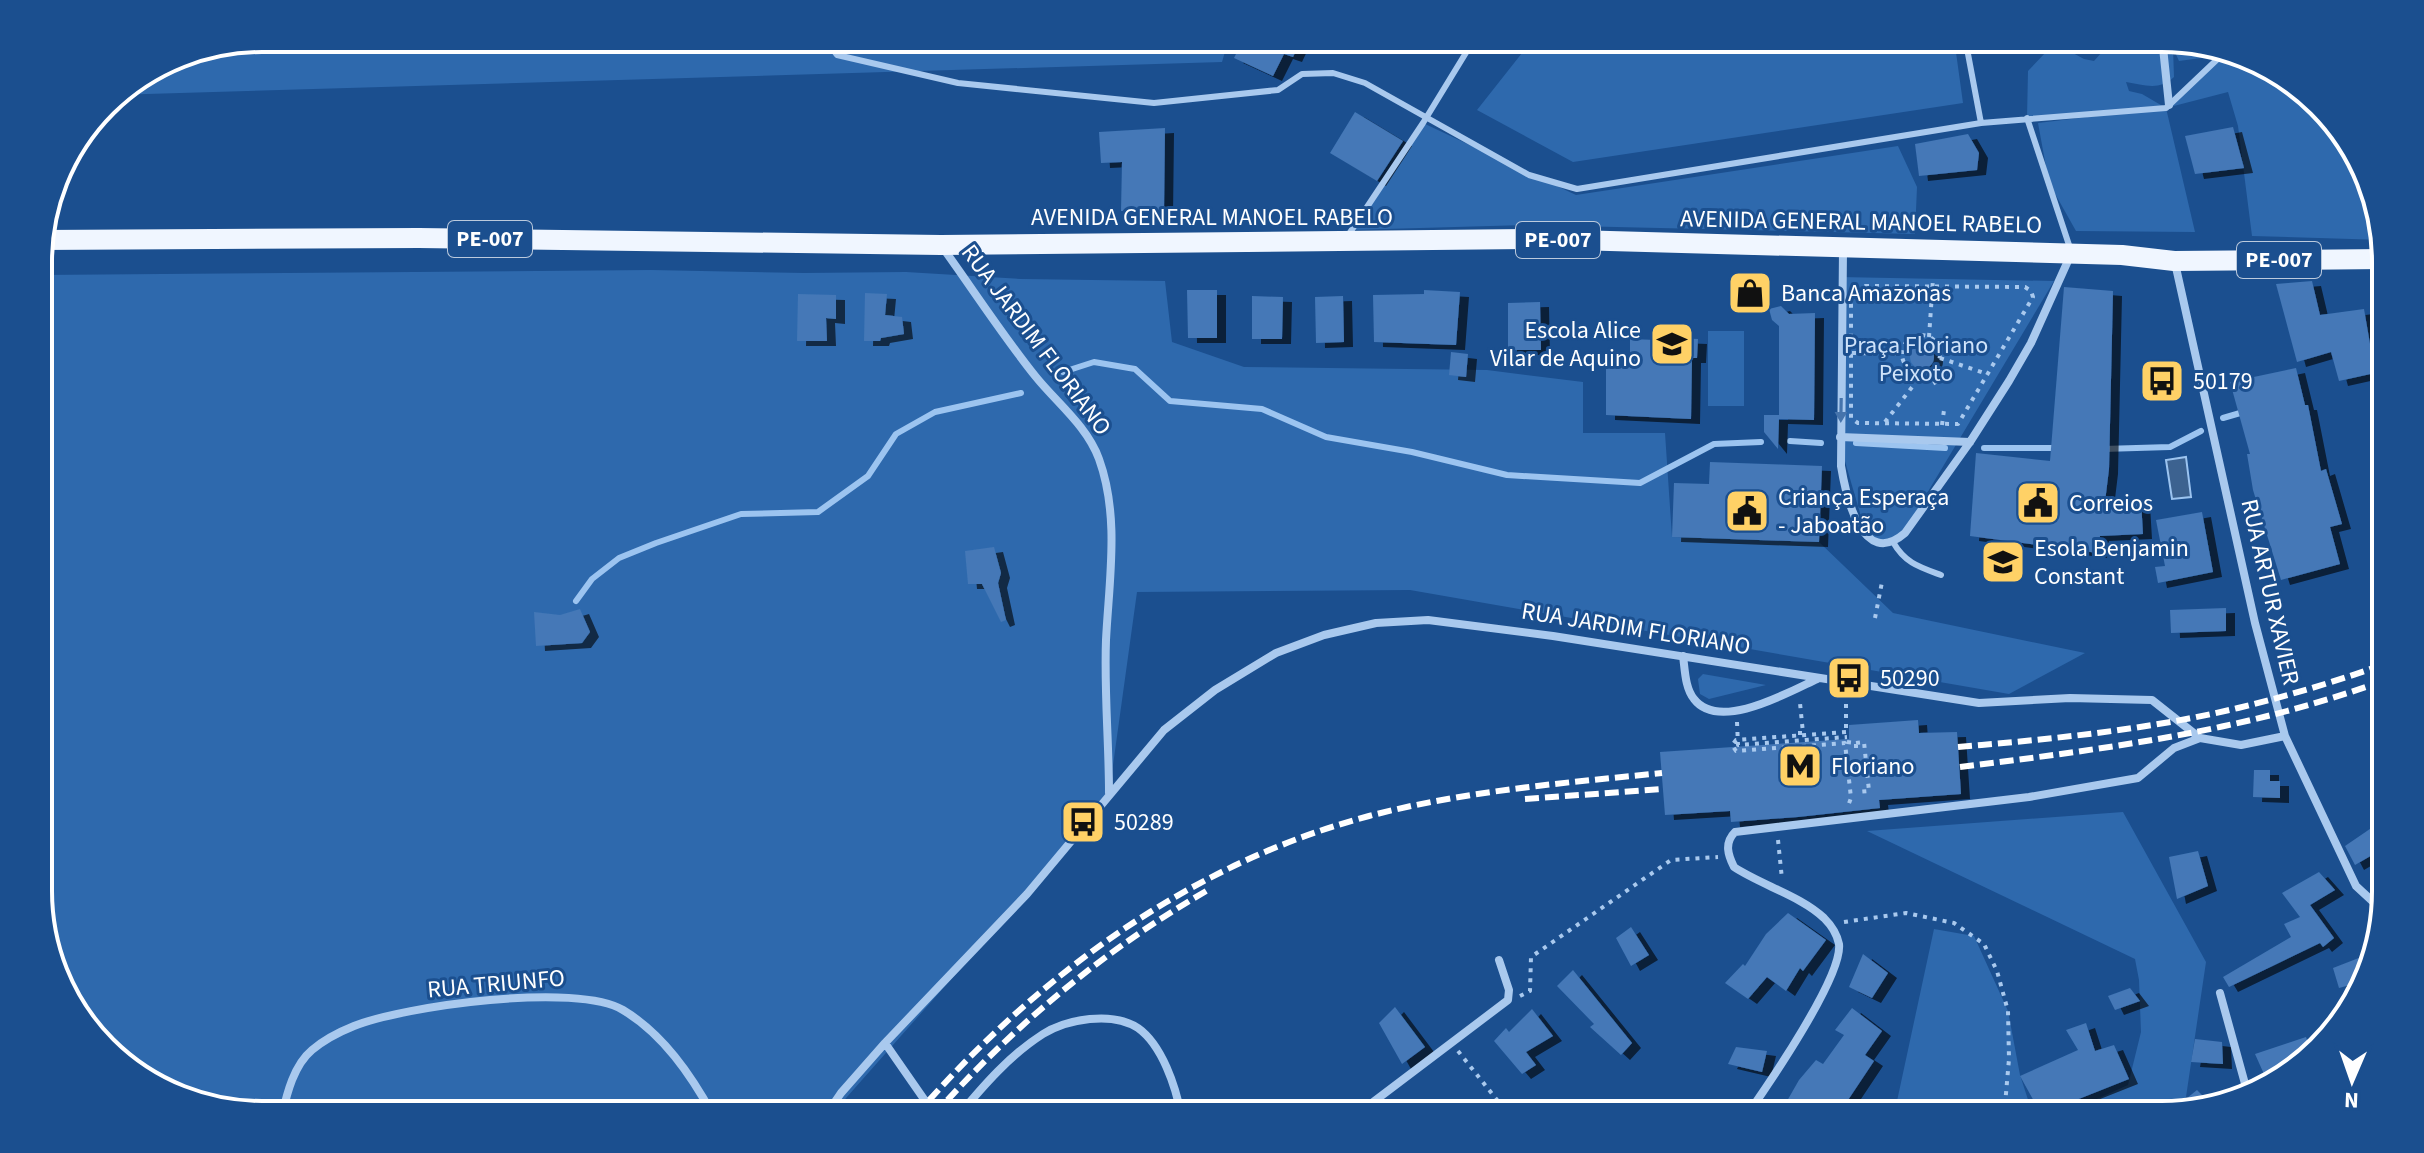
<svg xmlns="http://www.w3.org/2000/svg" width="2424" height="1153" font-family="'Source Sans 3',sans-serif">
<defs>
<filter id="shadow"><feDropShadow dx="9" dy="5" stdDeviation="0" flood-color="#0009"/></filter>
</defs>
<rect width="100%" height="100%" fill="#1b4f8f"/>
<!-- green -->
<path fill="#2e69ad" d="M 262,38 L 1229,38 L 1222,62 L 113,95 L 177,55 Z
M 1475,38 L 1954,38 L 1963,103 L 1573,162 L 1477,110 L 1522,53 L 1470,44 Z
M 2100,38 L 2162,38 L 2171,42 L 2171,40 L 2211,48 L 2201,58 L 2179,61 L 2173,48 L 2174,77 C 2160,91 2144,85 2126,82 L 2129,91 L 2142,94 L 2166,108 L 2226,51 L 2248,55 L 2340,126 L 2384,233 L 2384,240 L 2252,236 L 2238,126 L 2228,92 L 2166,108 L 2195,232 L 2076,231 L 2049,183 L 2038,123 L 2137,111 L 2027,118 L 2028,71 L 2046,52 L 2071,52 L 2084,59 L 2094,61 L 2102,52 Z
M 1423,123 L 1576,195 L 1898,146 L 1917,187 L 1915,234 L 1528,225 L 1350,230 Z
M 651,270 L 804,273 L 906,272 L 1021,279 L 1165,281 L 1172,342 L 1244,367 L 1487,370 L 1583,382 L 1583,433 L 1665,433 L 1672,537 L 1819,542 L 1893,613 L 2085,653 L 2009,694 L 1410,590 L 1137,592 L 1109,794 L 1046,872 L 831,1115 L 262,1115 L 176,1098 L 85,1028 L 40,921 L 39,275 Z
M 1839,277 L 2054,281 L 1902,535 L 1882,542 L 1866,534 L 1838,437 Z
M 1708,331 L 1744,331 L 1744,406 L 1708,406 Z
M 1703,674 L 1766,685 L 1709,699 L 1700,694 L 1698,679 Z
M 2123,812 L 2206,962 L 2186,1097 L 2165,1115 L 2061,1115 L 2128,1085 L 2141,1032 L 2139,980 L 2135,959 L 1867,831 Z
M 1934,929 L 1974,936 L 2008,1011 L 2020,1075 L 2033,1115 L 1894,1115 Z"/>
<!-- water -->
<path fill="#3c6290" stroke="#9cc4f0" stroke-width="2" d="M 2186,457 L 2191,497 L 2172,499 L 2166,460 Z"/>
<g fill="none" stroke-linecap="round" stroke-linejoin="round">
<!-- stream -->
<path stroke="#9cc4f0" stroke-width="6" d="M 1063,372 L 1094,362 L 1135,369 L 1170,401 L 1262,409 L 1326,437 L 1412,452 L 1507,475 L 1640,483 L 1714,444 L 1761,442
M 2223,418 L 2247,411
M 1790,441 L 1821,443
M 1856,443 L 1945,448
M 1984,448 L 2056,448
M 2103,449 L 2170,447 L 2201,431
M 576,601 L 592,579 L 619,558 L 656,543 L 741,514 L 818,512 L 868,476 L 896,434 L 935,412 L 1021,393"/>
</g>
<!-- building -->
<path fill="#4478b7" filter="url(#shadow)" d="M 1244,38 L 1302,38 L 1293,57 L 1284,54 L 1273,76 L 1234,58 Z
M 1355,112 L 1403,141 L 1377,181 L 1330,153 Z
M 2233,127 L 2244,168 L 2195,174 L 2185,136 Z
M 1165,128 L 1164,211 L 1121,211 L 1122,162 L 1101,163 L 1099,132 Z
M 1968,134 L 1979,153 L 1977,170 L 1919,176 L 1915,144 Z
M 2312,281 L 2320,315 L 2364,309 L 2375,373 L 2339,381 L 2331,352 L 2297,362 L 2276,284 Z
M 2064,287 L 2113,291 L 2109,469 L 2105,502 L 2141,500 L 2143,534 L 2100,536 L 2098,553 L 1970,536 L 1976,453 L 2050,461 Z
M 1187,290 L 1217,290 L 1217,338 L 1188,338 Z
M 1424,290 L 1460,292 L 1456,345 L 1374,342 L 1373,295 L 1424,294 Z
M 865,293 L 887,294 L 885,315 L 902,317 L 904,334 L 881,338 L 880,341 L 864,341 Z
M 798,294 L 836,295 L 836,319 L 826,318 L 827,341 L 797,341 Z
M 1252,296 L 1283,297 L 1282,339 L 1252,339 Z
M 1343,296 L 1344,342 L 1316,343 L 1315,297 Z
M 1540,302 L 1541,350 L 1508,350 L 1508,303 Z
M 1781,306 L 1789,314 L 1815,313 L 1814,420 L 1779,419 L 1778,449 L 1764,432 L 1764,415 L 1779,415 L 1779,326 L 1772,320 L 1769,309 Z
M 1656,329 L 1673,329 L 1673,338 L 1698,339 L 1697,358 L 1692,358 L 1691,419 L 1606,415 L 1606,359 L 1630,360 L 1630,339 L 1656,340 Z
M1910 357a12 12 0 1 1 24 0a12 12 0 1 1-24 0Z
M 1451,352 L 1468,354 L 1466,377 L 1449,375 Z
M 2296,368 L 2305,405 L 2308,405 L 2321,471 L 2326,469 L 2342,524 L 2330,527 L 2340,564 L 2281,580 L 2253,490 L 2247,454 L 2250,454 L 2230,382 Z
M 1710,462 L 1822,466 L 1819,542 L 1672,537 L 1674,483 L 1709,484 Z
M 2202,512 L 2213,572 L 2158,583 L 2155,567 L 2165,566 L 2156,520 Z
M 994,547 L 1001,573 L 998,583 L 1006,620 L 1001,622 L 982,584 L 968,584 L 965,551 Z
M 2226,608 L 2226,631 L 2171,633 L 2170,610 Z
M 580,609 L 590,632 L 582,643 L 536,646 L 534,612 L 560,615 Z
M 1918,720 L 1919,733 L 1957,732 L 1961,794 L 1879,800 L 1880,808 L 1798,817 L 1731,822 L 1730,811 L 1665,815 L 1660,752 L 1849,739 L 1849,725 Z
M 2254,770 L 2270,770 L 2270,781 L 2280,781 L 2280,798 L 2253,797 Z
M 2386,818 L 2386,847 L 2355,865 L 2345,846 Z
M 2198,851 L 2208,886 L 2177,899 L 2169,857 Z
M 2319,872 L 2335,890 L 2310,905 L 2334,938 L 2323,947 L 2320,943 L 2229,987 L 2223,977 L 2291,937 L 2284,924 L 2300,917 L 2282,893 Z
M 1788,913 L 1826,940 L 1803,971 L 1800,968 L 1786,991 L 1767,977 L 1748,999 L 1725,983 L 1743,964 L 1745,966 L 1766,934 Z
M 1631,927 L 1649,955 L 1631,966 L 1616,938 Z
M 1863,954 L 1888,973 L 1872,998 L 1849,987 Z
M 2369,954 L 2371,964 L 2365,981 L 2339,988 L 2333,968 Z
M 1573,970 L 1632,1043 L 1621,1055 L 1590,1027 L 1594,1024 L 1557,986 Z
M 2130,988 L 2140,1001 L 2115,1010 L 2108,996 Z
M 1395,1007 L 1425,1047 L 1402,1064 L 1379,1023 Z
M 1852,1008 L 1882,1031 L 1865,1055 L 1874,1061 L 1838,1115 L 1779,1115 L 1799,1080 L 1816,1060 L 1823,1064 L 1844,1035 L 1835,1030 Z
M 1532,1009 L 1553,1036 L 1526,1052 L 1536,1065 L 1522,1074 L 1494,1041 L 1506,1028 L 1509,1032 Z
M 2086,1023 L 2095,1051 L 2114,1045 L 2129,1079 L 2041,1114 L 2020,1076 L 2078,1050 L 2066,1030 Z
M 2306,1037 L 2310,1049 L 2287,1077 L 2268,1083 L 2255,1054 Z
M 2195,1039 L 2222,1042 L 2223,1064 L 2191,1062 Z
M 1736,1047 L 1767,1051 L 1762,1072 L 1728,1064 Z
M 2197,1090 L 2210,1103 L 2176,1115 L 2166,1115 Z"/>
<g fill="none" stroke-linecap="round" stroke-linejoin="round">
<!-- path -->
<path stroke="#a9c9ee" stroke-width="4" stroke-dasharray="4 6" stroke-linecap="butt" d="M 1865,286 L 2025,287 L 2031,291 L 2033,297 L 1958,424 L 1858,423 L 1851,418 L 1851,295 L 1855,289 Z
M1902 354a19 19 0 1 1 38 0a19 19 0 1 1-38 0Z
M 1929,337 L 1933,279
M 1852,353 L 1902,354
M 1940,358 L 1987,374
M 1929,372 L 1937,386
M 1885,422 L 1923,373
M 1942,425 L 1944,410
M 1875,618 L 1882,582
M 1846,694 L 1846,733
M 1737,722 L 1738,745 L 1847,737
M 1846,732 L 1736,740 L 1732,745 L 1736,751 L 1845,743 L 1851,798 L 1848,806
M 1798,733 L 1803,733 L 1800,703
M 1847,742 L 1856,743 L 1856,750
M 1856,743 L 1864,742 L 1869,791 L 1858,792
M 1778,840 L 1782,879
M 1844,922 L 1906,913 L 1954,923 L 1984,944 L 1997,971 L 2008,1011 L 2009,1059 L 2005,1105 L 2001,1115
M 1520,996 L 1530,991 L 1531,957 L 1671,860 L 1718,857
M 1458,1051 L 1509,1115"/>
<!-- lane -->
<path stroke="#a9c9ee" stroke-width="6" d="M 687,38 L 697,42 L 706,38
M 824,38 L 837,55 L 958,83 L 1154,103 L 1278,90 L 1302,74 L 1333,73 L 1365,83 L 1529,175 L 1577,189 L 1981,123 L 2166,108 L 2226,51
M 1965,38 L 1981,123
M 2027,118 L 2070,248
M 1347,237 L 1423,123 L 1475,38
M 1893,542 C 1905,563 1919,567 1941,575"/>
<!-- street -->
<path stroke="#a9c9ee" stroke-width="8" d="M 2162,38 L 2169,105
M 943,248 C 974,291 1003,336 1036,377 C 1057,403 1087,426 1099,459 C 1120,517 1109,580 1106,640 C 1104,691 1109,742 1109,793
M 1843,249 L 1841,466 C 1846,496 1862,570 1905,533 L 1970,442 L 2009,381 L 2031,343 L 2071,254
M 2175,263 L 2255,623 L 2285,736 L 2356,886 L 2382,910
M 1840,437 L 1970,442
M 1683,656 C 1685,670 1685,688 1694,699 C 1719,732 1789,692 1817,679
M 2220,993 L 2247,1091
M 885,1043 L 935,1115
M 282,1115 C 287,1093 294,1065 312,1050 C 325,1039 339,1032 354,1026 C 404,1006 577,982 623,1010 C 663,1034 691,1075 713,1115
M 826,1115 L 841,1093 L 885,1043 L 1027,894 L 1164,730 L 1215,690 L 1276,653 L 1324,635 L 1376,623 L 1428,620 L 1553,636 L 1979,703 L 2070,698 L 2152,700 L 2200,738
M 959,1115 C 984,1085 1010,1055 1043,1034 C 1067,1019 1112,1011 1138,1028 C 1162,1045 1176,1087 1181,1115
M 1356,1115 L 1508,1000 L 1509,990 L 1499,960
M 1747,1115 C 1768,1085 1843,976 1839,944 C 1837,934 1831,925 1824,918 C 1801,896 1761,885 1734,867 C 1728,855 1724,843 1735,832 L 2029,797 L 2138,778 L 2174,748 L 2200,738 L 2241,745 L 2285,736"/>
<!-- primary -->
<path stroke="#f0f6ff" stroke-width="20" d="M 40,240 L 419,238 L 941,245 L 1538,239 L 2122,255 L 2174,261 L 2384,259"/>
<!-- rail -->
<path stroke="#fff" stroke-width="6" stroke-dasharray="14 6" stroke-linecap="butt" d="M 1958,747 C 2052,739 2146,730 2238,708 C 2288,696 2337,681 2385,664
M 1960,767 C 2104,749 2248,731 2385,680
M 1525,799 L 1663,789
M 916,1115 C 1037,976 1189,864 1369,816 C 1464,791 1563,783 1662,773
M 934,1115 C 1013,1026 1104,950 1208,890"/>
</g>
<!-- one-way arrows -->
<defs><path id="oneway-solid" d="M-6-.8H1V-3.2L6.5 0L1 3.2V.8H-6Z" transform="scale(2)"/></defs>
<use fill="#4674ac" href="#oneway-solid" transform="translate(1841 410) rotate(91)"/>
<!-- icons -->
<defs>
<g id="shop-square" transform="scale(2.3)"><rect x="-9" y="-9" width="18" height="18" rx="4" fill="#ffd166" stroke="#1b4f8f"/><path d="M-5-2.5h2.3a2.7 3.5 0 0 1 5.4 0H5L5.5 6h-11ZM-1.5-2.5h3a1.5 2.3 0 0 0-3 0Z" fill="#111"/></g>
<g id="school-square" transform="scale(2.3)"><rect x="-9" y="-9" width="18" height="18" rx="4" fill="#ffd166" stroke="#1b4f8f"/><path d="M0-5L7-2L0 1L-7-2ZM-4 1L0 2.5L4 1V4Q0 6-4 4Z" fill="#111"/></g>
<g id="bus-square" transform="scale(2.3)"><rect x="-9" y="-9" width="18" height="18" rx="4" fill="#ffd166" stroke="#1b4f8f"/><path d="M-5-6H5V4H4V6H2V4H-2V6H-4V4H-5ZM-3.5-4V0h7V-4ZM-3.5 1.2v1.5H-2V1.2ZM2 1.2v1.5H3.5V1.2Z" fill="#111"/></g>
<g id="civic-square" transform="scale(2.3)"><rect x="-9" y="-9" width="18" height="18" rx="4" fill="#ffd166" stroke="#1b4f8f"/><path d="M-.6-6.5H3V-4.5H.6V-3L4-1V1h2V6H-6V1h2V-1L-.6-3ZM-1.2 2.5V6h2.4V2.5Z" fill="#111"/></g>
<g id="metro-square" transform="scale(2.3)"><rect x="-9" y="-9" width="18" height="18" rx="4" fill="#ffd166" stroke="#1b4f8f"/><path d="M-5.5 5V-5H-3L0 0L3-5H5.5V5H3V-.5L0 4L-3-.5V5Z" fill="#111"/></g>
</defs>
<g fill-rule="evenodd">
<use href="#shop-square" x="1750" y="293"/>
<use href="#school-square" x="1672" y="344"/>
<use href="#bus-square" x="2162" y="381"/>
<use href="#civic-square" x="2038" y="503"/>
<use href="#civic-square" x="1747" y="511"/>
<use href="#school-square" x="2003" y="562"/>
<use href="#bus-square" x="1849" y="678"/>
<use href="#metro-square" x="1800" y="766"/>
<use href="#bus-square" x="1083" y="822"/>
</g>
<g text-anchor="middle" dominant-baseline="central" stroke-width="6" stroke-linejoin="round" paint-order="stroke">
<!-- shield labels -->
<g fill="#1b4f8f" stroke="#bbcadd" stroke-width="2">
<rect x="448" y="221" width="84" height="36" rx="6"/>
<rect x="1516" y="222" width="84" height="36" rx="6"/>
<rect x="2237" y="242" width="84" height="36" rx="6"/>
</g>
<g font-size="22" font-weight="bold" fill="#fff">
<text x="490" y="239">PE-007</text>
<text x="1558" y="240">PE-007</text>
<text x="2279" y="260">PE-007</text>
</g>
<!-- street labels -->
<g font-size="24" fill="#fff" stroke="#1b4f8f">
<text x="1212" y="217">AVENIDA GENERAL MANOEL RABELO</text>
<text transform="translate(1861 222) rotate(1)">AVENIDA GENERAL MANOEL RABELO</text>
<text transform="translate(1036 340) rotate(53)">RUA JARDIM FLORIANO</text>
<text transform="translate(2270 592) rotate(77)">RUA ARTUR XAVIER</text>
<text transform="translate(1636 629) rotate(9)">RUA JARDIM FLORIANO</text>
<text transform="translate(496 984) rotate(-5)">RUA TRIUNFO</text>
</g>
<!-- poi labels -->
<g font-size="24" fill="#fff" stroke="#1b4f8f" text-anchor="start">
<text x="1781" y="293">Banca Amazonas</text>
<text x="1641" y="330" text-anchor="end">Escola Alice<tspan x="1641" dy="28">Vilar de Aquino</tspan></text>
<text x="2193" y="381">50179</text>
<text x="1778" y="497">Criança Esperaça<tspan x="1778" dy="28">- Jaboatão</tspan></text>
<text x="2069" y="503">Correios</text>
<text x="2034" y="548">Esola Benjamin<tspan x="2034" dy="28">Constant</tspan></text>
<text x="1880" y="678">50290</text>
<text x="1831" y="766">Floriano</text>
<text x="1114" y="822">50289</text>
</g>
<!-- park labels -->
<g font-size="24" fill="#cfe3fa" stroke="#1b4f8f">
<text x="1916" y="345">Praça Floriano<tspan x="1916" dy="28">Peixoto</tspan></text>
</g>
</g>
<!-- crop -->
<path d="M0 0H2424V1153H0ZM262 52H2162A210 210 0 0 1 2372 262V891A210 210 0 0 1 2162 1101H262A210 210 0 0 1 52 891V262A210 210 0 0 1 262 52Z" fill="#1b4f8f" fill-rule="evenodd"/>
<path fill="none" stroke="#fff" stroke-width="4" d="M262 52H2162A210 210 0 0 1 2372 262V891A210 210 0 0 1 2162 1101H262A210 210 0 0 1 52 891V262A210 210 0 0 1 262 52Z"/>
<!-- north arrow -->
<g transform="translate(2352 1081) rotate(182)" stroke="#1b4f8f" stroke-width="6" paint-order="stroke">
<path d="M0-6L14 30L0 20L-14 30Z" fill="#ffffff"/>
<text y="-12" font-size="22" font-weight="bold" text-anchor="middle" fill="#ffffff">N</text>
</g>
</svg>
